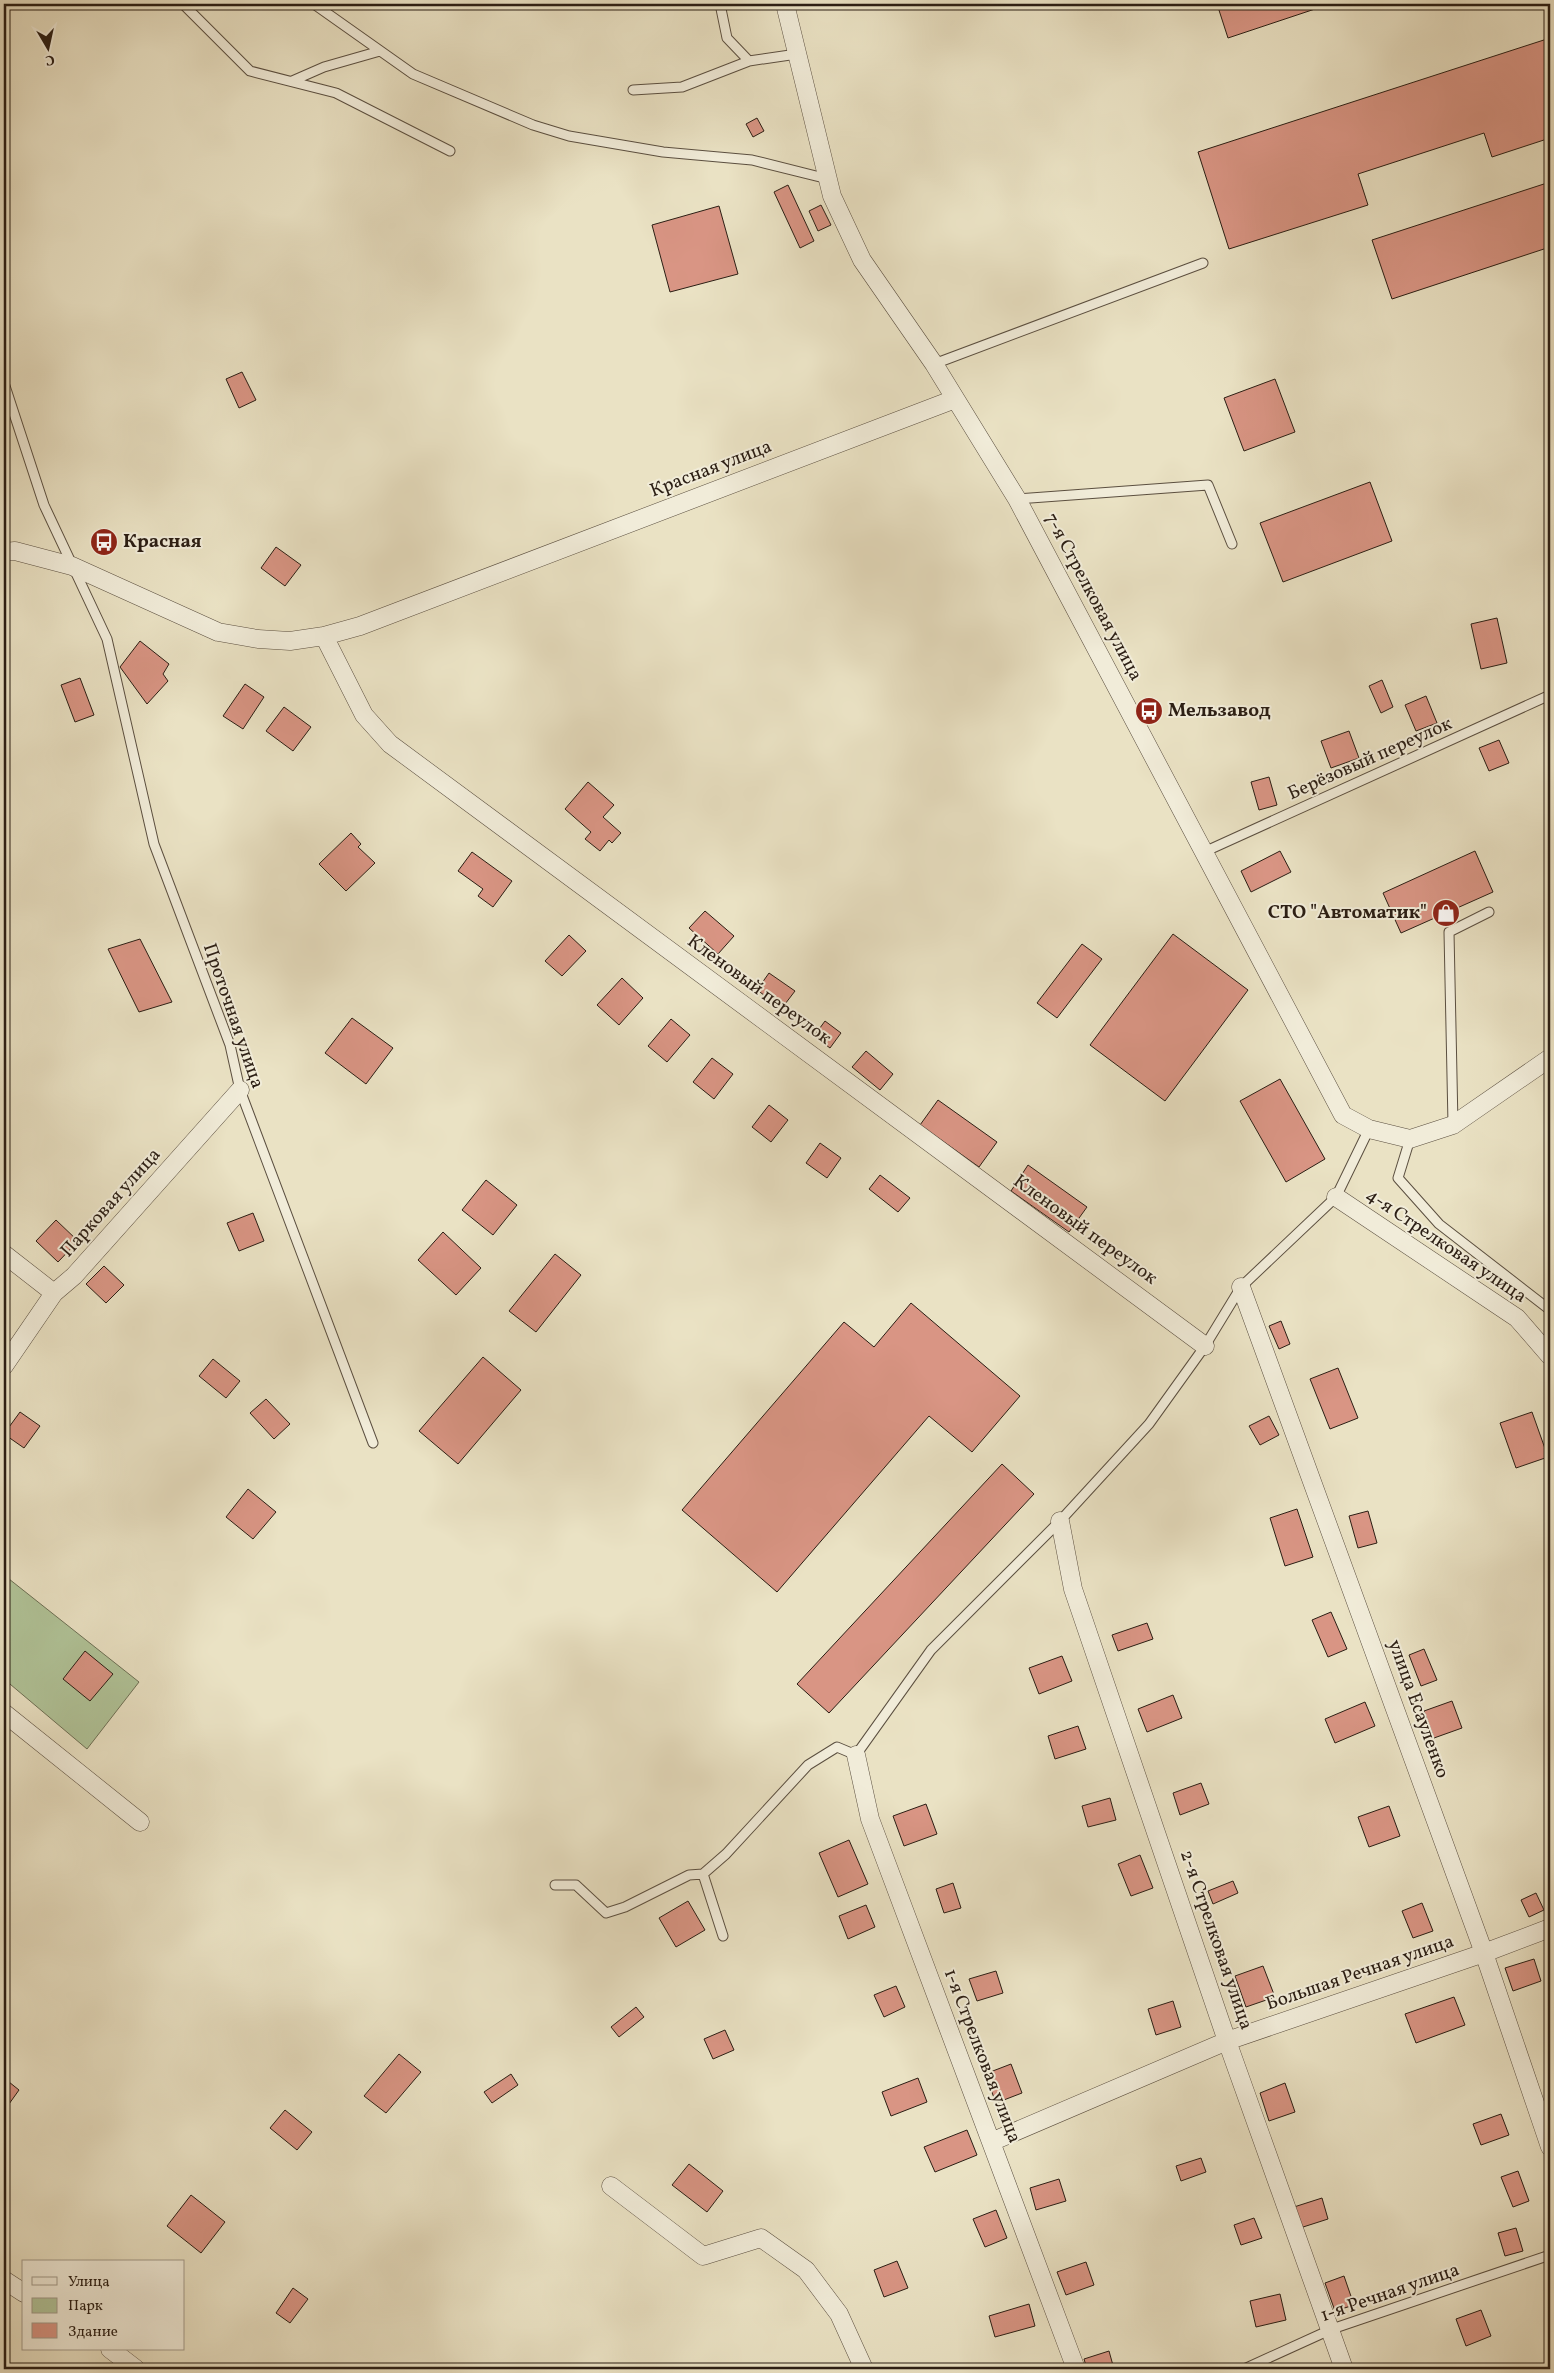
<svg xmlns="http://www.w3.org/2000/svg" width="1554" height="2373" font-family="Vollkorn,serif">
<rect width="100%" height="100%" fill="#eae2c4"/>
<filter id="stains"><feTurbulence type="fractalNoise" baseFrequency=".004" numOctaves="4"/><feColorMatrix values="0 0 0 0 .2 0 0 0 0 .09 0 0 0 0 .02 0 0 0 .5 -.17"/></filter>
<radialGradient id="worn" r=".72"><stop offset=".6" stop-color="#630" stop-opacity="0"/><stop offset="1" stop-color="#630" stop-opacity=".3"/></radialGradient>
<!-- green -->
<path fill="#b1c499" stroke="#6e7156" d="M 4,1575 L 139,1682 L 87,1749 L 4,1679 Z"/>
<!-- building -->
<path fill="#d99584" stroke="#2b1e14" d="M 1217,4 L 1330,4 L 1228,38 Z
M 1550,38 L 1550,138 L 1492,157 L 1484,133 L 1358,174 L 1368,205 L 1229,249 L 1198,152 Z
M 757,118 L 764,131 L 753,137 L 746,124 Z
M 1550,182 L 1550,247 L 1392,299 L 1372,240 Z
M 788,185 L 814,241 L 800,248 L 774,192 Z
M 821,205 L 831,225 L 818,231 L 809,211 Z
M 719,206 L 738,274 L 670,292 L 652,225 Z
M 242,372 L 256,400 L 239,408 L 226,379 Z
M 1275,379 L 1295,432 L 1244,451 L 1224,398 Z
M 1370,482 L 1392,541 L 1283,582 L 1260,523 Z
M 276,547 L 301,565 L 285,586 L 261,568 Z
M 1497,618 L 1507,663 L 1481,669 L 1471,624 Z
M 140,641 L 169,664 L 163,674 L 168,681 L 147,704 L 120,667 Z
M 80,678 L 94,715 L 75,722 L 61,685 Z
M 1382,680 L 1393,707 L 1381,713 L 1369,686 Z
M 245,684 L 264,697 L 243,729 L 223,716 Z
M 1426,696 L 1437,723 L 1416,731 L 1405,705 Z
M 284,707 L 311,727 L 293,751 L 266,731 Z
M 1349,731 L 1359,758 L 1331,768 L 1321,741 Z
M 1499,740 L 1509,763 L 1489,771 L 1479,748 Z
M 1269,777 L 1277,805 L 1259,810 L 1251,782 Z
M 588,782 L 614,805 L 603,817 L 621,833 L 612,843 L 609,840 L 600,851 L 585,839 L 591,832 L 565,809 Z
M 351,833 L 361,844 L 358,847 L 375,863 L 346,891 L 319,864 Z
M 1280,851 L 1291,872 L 1251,892 L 1241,871 Z
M 1475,851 L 1493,892 L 1401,933 L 1383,893 Z
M 472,852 L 512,881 L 493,907 L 478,896 L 483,889 L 458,871 Z
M 705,911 L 734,936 L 718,954 L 689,928 Z
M 1173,934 L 1248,990 L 1165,1101 L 1090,1045 Z
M 569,935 L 586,951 L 562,976 L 545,961 Z
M 140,939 L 172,1002 L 139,1012 L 108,949 Z
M 1082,944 L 1102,959 L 1057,1018 L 1037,1003 Z
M 769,973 L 795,991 L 782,1008 L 757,990 Z
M 622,978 L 643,998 L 619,1025 L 597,1005 Z
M 352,1018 L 393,1048 L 366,1084 L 325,1053 Z
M 671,1019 L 690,1035 L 667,1062 L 648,1046 Z
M 825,1021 L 841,1033 L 830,1048 L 814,1036 Z
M 866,1051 L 893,1074 L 880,1090 L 852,1067 Z
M 712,1058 L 733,1074 L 714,1099 L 693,1082 Z
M 1280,1079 L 1325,1159 L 1286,1182 L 1240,1101 Z
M 938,1100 L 997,1142 L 979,1167 L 920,1125 Z
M 769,1105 L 788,1120 L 771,1142 L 752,1127 Z
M 820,1143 L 841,1158 L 827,1178 L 806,1163 Z
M 1028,1165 L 1087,1207 L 1069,1232 L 1011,1191 Z
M 880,1175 L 910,1198 L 898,1212 L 869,1189 Z
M 486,1180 L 517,1205 L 493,1235 L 462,1210 Z
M 253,1213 L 264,1241 L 239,1251 L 227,1223 Z
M 56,1220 L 78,1241 L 58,1262 L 36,1241 Z
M 443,1232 L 481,1268 L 456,1295 L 418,1260 Z
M 555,1254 L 581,1275 L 536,1332 L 509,1311 Z
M 104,1266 L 124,1285 L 106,1303 L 86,1284 Z
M 911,1303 L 1020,1396 L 972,1452 L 929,1416 L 777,1592 L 682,1510 L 844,1322 L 874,1347 Z
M 1281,1321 L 1290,1344 L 1279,1349 L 1269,1326 Z
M 483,1357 L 521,1390 L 458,1464 L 419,1431 Z
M 213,1359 L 240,1381 L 226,1398 L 199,1376 Z
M 1338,1368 L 1358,1418 L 1330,1429 L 1310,1379 Z
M 266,1399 L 290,1424 L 274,1439 L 250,1413 Z
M 20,1412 L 40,1426 L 24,1448 L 4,1434 Z
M 1532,1412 L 1548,1457 L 1516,1468 L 1500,1423 Z
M 1269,1416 L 1279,1435 L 1260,1445 L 1249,1426 Z
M 1002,1464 L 1034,1494 L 829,1713 L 797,1684 Z
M 248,1489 L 276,1512 L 253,1539 L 226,1517 Z
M 1297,1509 L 1313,1557 L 1285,1566 L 1270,1518 Z
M 1368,1511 L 1377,1543 L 1358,1548 L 1349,1516 Z
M 1331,1612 L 1347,1649 L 1328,1657 L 1312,1620 Z
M 1147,1623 L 1153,1639 L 1118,1651 L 1112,1635 Z
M 1424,1649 L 1437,1680 L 1421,1686 L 1409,1655 Z
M 85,1651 L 113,1674 L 90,1701 L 63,1679 Z
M 1062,1656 L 1072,1681 L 1039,1694 L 1029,1668 Z
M 1173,1695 L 1182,1718 L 1147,1732 L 1138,1709 Z
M 1452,1701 L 1462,1728 L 1434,1738 L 1424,1711 Z
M 1365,1702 L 1375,1726 L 1335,1743 L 1325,1719 Z
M 1078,1726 L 1086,1749 L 1055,1759 L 1048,1736 Z
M 1201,1783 L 1209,1804 L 1180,1815 L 1173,1793 Z
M 1110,1798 L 1116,1820 L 1088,1827 L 1082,1806 Z
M 926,1804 L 937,1834 L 904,1846 L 893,1816 Z
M 1389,1806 L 1400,1836 L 1369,1847 L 1358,1817 Z
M 849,1840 L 868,1884 L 838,1897 L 819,1853 Z
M 1140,1855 L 1153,1888 L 1131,1896 L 1118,1864 Z
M 1233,1881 L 1238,1893 L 1213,1904 L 1208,1891 Z
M 953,1883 L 961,1908 L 944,1913 L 936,1889 Z
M 1536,1893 L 1544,1910 L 1529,1917 L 1521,1900 Z
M 688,1901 L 705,1930 L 676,1947 L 659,1918 Z
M 1422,1903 L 1433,1931 L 1413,1938 L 1402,1911 Z
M 866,1905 L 875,1927 L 848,1939 L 839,1916 Z
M 1534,1959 L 1541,1981 L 1513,1991 L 1505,1968 Z
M 1263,1966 L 1275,1997 L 1246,2007 L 1235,1976 Z
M 996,1971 L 1003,1993 L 977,2001 L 969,1979 Z
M 896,1986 L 905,2007 L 884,2017 L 874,1995 Z
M 1454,1997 L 1465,2025 L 1416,2043 L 1405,2014 Z
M 1173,2001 L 1181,2027 L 1156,2035 L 1148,2009 Z
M 636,2007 L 644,2017 L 619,2037 L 611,2027 Z
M 725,2030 L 734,2050 L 713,2059 L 704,2039 Z
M 399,2054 L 421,2072 L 386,2113 L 364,2096 Z
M 1011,2064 L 1022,2093 L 996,2103 L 985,2074 Z
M 511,2074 L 518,2085 L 492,2103 L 484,2092 Z
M 4,2078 L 19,2090 L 4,2111 Z
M 918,2078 L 927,2102 L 891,2116 L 882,2092 Z
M 1285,2083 L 1295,2112 L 1269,2121 L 1260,2093 Z
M 285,2110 L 312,2132 L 297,2150 L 270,2128 Z
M 1501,2114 L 1509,2135 L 1481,2145 L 1473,2124 Z
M 967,2130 L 977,2155 L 935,2172 L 924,2147 Z
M 1201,2158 L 1206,2172 L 1181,2181 L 1176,2166 Z
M 689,2164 L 723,2191 L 707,2212 L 672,2185 Z
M 1518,2171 L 1529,2201 L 1513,2207 L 1501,2177 Z
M 1059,2179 L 1066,2201 L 1036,2210 L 1030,2188 Z
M 191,2195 L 225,2222 L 201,2253 L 167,2226 Z
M 1322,2198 L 1328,2219 L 1300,2228 L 1294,2207 Z
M 996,2210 L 1007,2238 L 985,2247 L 973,2219 Z
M 1254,2218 L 1262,2238 L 1241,2245 L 1234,2225 Z
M 1516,2228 L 1523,2251 L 1505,2256 L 1498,2233 Z
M 897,2261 L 908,2288 L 884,2297 L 874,2270 Z
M 1086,2262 L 1094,2285 L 1066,2295 L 1057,2272 Z
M 1344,2276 L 1354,2305 L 1335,2311 L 1325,2283 Z
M 293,2288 L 308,2299 L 290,2323 L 276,2313 Z
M 1280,2294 L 1286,2320 L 1256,2327 L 1250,2301 Z
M 1029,2304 L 1035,2326 L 995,2337 L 989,2316 Z
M 1481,2310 L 1491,2336 L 1466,2346 L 1456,2319 Z
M 1109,2351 L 1114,2369 L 1087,2369 L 1084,2359 Z"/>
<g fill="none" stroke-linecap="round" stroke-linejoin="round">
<!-- lane casing -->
<g stroke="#5b4f40" stroke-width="11">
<path id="lane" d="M 183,4 L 250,71 L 336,93 L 450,151
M 314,4 L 413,74 L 533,125 L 569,136 L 663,152 L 752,160 L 828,179
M 720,4 L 727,38 L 749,61 L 797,54
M 292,81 L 324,67 L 380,51
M 633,90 L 682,87 L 749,61
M 934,364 L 1203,263
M 4,383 L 44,505 L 107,639 L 154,844 L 230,1045 L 240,1090 L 373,1443
M 1017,499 L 1208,485 L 1232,544
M 1204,852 L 1550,695
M 1453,1124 L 1449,932 L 1489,912
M 1410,1139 L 1398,1178 L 1439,1224 L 1550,1310
M 703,1874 L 723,1936
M 555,1885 L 576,1885 L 606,1913 L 625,1907 L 689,1875 L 703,1874 L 726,1854 L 808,1765 L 837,1747 L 856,1755 L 931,1650 L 1060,1521 L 1149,1424 L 1205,1346 L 1241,1287 L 1336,1197 L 1369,1129
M 1244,2369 L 1332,2329 L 1550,2255"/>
</g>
<!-- street casing -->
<g stroke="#5b4f40" stroke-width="19">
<path id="street" d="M 785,4 L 832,196 L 862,260 L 934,364 L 1017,499 L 1343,1115 L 1369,1129 L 1410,1139 L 1453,1125 L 1550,1058
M 4,552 L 15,551 L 72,566 L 218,632 L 258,639 L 290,641 L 324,636 L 360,626 L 955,399
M 324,636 L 364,715 L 390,744 L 1205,1346
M 1336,1197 L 1517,1318 L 1550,1356
M 4,1254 L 54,1293 L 74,1276 L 240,1090
M 1241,1287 L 1484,1953 L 1550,2147
M 4,1366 L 54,1293
M 1060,1521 L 1073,1589 L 1227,2041 L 1344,2369
M 4,1713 L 140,1822
M 856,1755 L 870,1819 L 1076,2369
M 991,2142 L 1227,2041 L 1484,1953 L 1550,1928
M 611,2186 L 703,2256 L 761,2238 L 806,2270 L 839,2314 L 864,2369
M 4,2280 L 24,2293
M 110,2349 L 136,2369"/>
</g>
<!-- lane -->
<use href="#lane" stroke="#f1ecd9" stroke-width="9"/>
<!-- street -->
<use href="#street" stroke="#f1ecd9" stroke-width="18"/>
</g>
<!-- icons -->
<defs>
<g id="bus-disc" transform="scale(1.4375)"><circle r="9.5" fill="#8f2418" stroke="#f1ecd9"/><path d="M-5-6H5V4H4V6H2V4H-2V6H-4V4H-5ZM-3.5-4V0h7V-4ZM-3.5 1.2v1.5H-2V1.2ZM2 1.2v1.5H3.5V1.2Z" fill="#fff"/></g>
<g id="shop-disc" transform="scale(1.4375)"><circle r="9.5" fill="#8f2418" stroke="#f1ecd9"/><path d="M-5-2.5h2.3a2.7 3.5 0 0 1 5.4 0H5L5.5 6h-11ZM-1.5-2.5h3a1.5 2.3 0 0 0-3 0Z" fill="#fff"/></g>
</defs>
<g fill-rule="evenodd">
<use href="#bus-disc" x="104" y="542"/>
<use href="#bus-disc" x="1149" y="711"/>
<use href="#shop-disc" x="1446" y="913"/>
</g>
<g text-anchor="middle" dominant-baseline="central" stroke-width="4" stroke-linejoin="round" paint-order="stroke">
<!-- street labels -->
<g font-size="19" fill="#2b1e14" stroke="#f1ecd9">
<text transform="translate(711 469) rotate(-21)">Красная улица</text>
<text transform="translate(1093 597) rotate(62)">7-я Стрелковая улица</text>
<text transform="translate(1370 759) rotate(-24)">Берёзовый переулок</text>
<text transform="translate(759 990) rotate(36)">Кленовый переулок</text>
<text transform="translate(233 1016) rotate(71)">Проточная улица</text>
<text transform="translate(111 1203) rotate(-48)">Парковая улица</text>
<text transform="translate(1085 1230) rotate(36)">Кленовый переулок</text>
<text transform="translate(1446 1246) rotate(34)">4-я Стрелковая улица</text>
<text transform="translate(1418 1709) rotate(70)">улица Есауленко</text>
<text transform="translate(1216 1940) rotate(71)">2-я Стрелковая улица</text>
<text transform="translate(1360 1973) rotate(-19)">Большая Речная улица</text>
<text transform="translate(982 2056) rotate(69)">1-я Стрелковая улица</text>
<text transform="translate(1390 2293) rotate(-19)">1-я Речная улица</text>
</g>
<!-- poi labels -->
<g font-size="19" font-weight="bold" fill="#2b1e14" stroke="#f1ecd9" text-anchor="start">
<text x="123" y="542">Красная</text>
<text x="1168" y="711">Мельзавод</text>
<text x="1427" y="913" text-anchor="end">СТО "Автоматик"</text>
</g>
</g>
<!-- margin -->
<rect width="1554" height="2373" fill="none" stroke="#eae2c4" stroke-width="20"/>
<rect x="5" y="5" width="1544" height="2363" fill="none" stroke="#2b1e14" stroke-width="2.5"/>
<rect x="10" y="10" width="1534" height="2353" fill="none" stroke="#2b1e14"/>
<!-- legend -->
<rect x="22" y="2260" width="162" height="90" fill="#f1ecd9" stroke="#a29a8a"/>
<rect x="32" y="2277" width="25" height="8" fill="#f1ecd9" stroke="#a29a8a"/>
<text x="68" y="2286" font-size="15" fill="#2b1e14">Улица</text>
<rect x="32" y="2298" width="25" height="15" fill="#b1c499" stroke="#a29a8a"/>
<text x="68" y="2310" font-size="15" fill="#2b1e14">Парк</text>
<rect x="32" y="2323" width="25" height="15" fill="#d99584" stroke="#a29a8a"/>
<text x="68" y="2336" font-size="15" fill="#2b1e14">Здание</text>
<!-- north arrow -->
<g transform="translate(48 48) rotate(171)" stroke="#f1ecd9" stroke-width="4" paint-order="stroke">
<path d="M0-4L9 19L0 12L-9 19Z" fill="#2b1e14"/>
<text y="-8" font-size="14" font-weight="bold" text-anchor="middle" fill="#2b1e14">С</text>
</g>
<rect width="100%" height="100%" filter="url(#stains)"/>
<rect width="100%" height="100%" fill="url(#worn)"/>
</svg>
